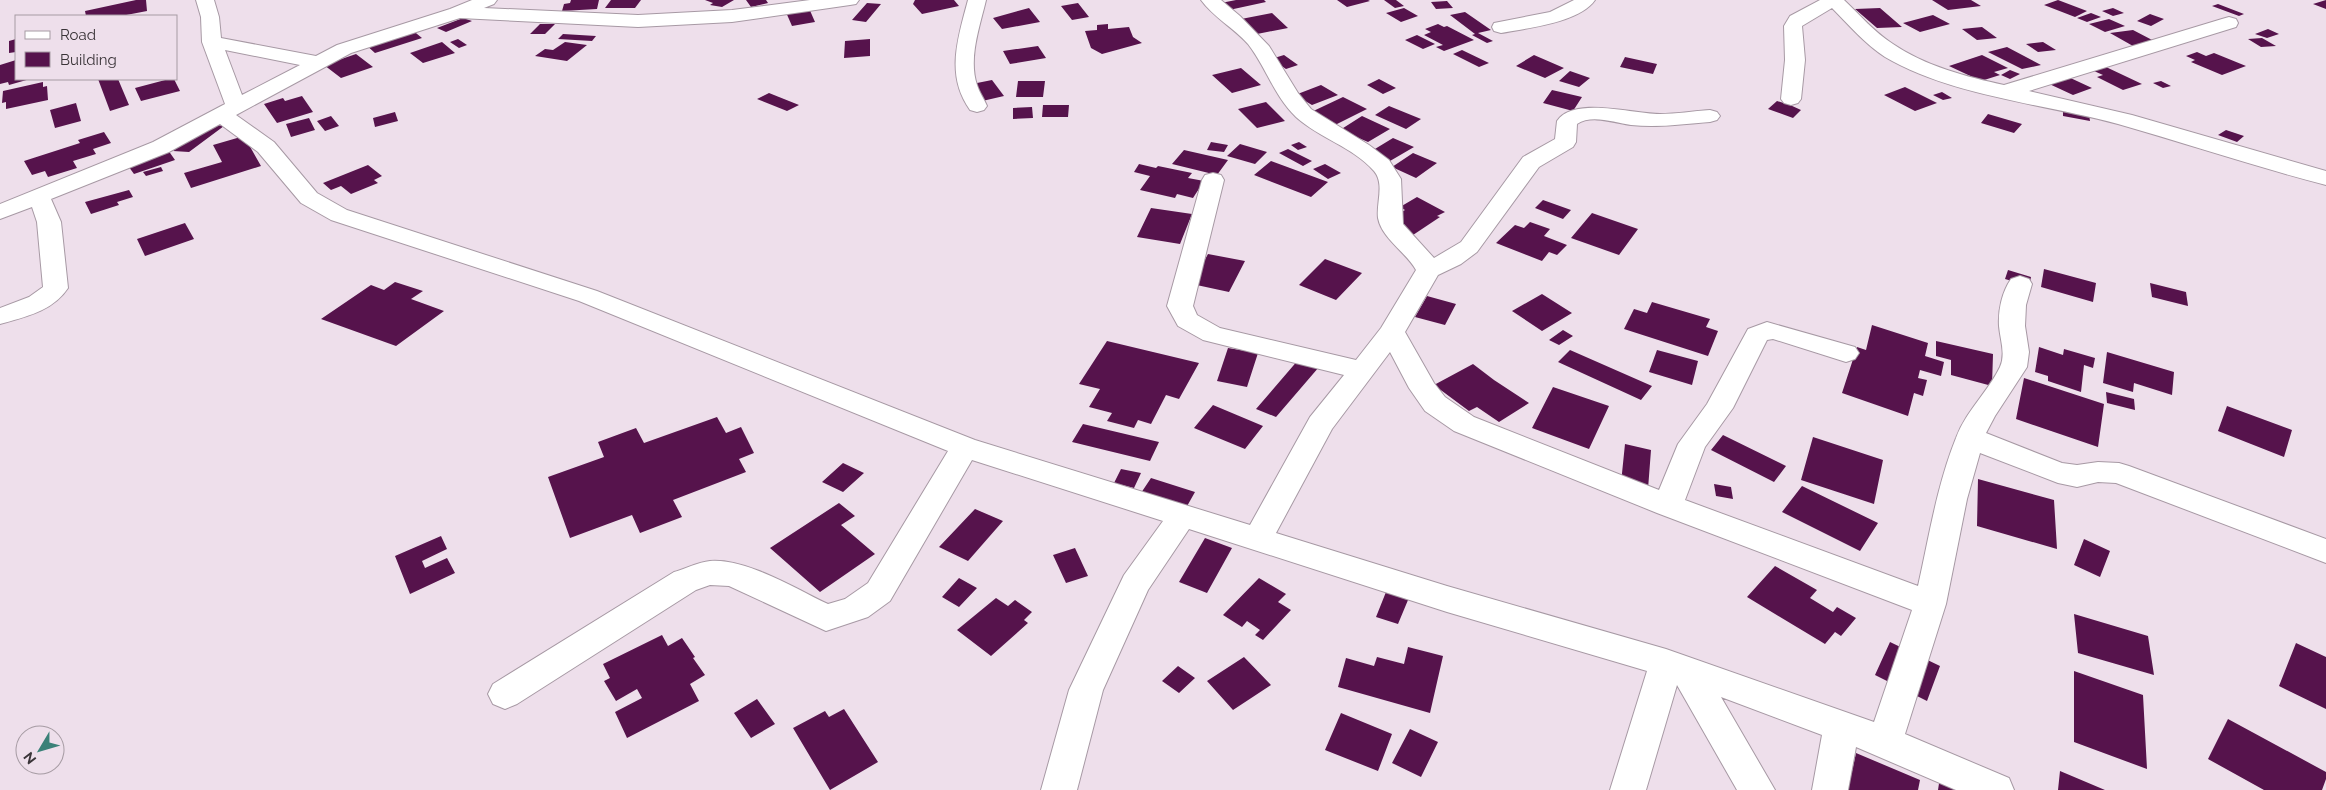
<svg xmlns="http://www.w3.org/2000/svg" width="2326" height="790" font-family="Raleway,sans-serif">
<rect width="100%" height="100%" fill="#eedfeb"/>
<!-- building -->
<path fill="#56134c" d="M 136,0 L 146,0 L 147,11 L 121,16 L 86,16 L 85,11 Z
M 571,0 L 599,0 L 597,9 L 562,11 L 564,4 L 570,3 Z
M 611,0 L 641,0 L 635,8 L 605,8 Z
M 705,0 L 734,0 L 722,7 L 710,5 L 713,3 Z
M 746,0 L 766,0 L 768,3 L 751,7 Z
M 915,0 L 954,0 L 959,6 L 922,14 L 913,4 Z
M 1236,0 L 1264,0 L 1266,2 L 1229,10 L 1221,3 Z
M 1337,0 L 1368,0 L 1370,1 L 1347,7 Z
M 1384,0 L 1396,0 L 1404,6 L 1395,8 Z
M 1932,0 L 1971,0 L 1981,6 L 1948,10 Z
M 2058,0 L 2087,11 L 2075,17 L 2044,5 Z
M 2326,0 L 2326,9 L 2313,4 Z
M 1447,1 L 1453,8 L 1436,9 L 1431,2 Z
M 867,3 L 881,4 L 866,22 L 852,20 Z
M 1078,3 L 1089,17 L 1072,20 L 1061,6 Z
M 2218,4 L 2244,14 L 2239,16 L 2212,6 Z
M 808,6 L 815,22 L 792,26 L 785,10 Z
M 1029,8 L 1040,22 L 1002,29 L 993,18 Z
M 1404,8 L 1418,16 L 1401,22 L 1386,13 Z
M 1880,8 L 1902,27 L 1877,28 L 1855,9 Z
M 2113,8 L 2124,13 L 2113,16 L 2102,11 Z
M 1465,12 L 1491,30 L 1478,33 L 1493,41 L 1487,43 L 1472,35 L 1475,34 L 1450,15 Z
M 1272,13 L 1288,28 L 1252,35 L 1236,20 Z
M 2091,13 L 2101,17 L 2087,22 L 2077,18 Z
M 2150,14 L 2164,19 L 2151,26 L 2137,21 Z
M 1933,15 L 1950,24 L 1920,32 L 1903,23 Z
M 463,18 L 472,21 L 446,32 L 437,28 Z
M 2109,19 L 2125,26 L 2105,32 L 2089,24 Z
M 540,24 L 555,24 L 545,34 L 530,34 Z
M 1108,24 L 1108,29 L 1129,27 L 1133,37 L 1142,43 L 1102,54 L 1091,48 L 1085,31 L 1097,30 L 1097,25 Z
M 1438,24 L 1444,27 L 1447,26 L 1474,40 L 1444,51 L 1436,47 L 1443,45 L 1424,35 L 1431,32 L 1425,29 Z
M 1982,27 L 1997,38 L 1977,40 L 1962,29 Z
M 411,29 L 422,38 L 375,53 L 365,44 Z
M 2268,29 L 2279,34 L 2267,38 L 2255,34 Z
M 2133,30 L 2156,42 L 2133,46 L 2110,33 Z
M 563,34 L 596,36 L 592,41 L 558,39 Z
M 1417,35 L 1435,44 L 1423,49 L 1405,40 Z
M 2262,38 L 2276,46 L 2261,47 L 2248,39 Z
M 16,39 L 16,52 L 9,53 L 9,41 Z
M 458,39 L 467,45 L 459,48 L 450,42 Z
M 870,39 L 870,56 L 844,58 L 845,41 Z
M 442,42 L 455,53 L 423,63 L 410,53 Z
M 565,42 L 587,45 L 567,61 L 535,56 L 545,49 L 553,50 Z
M 2043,42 L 2056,50 L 2038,52 L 2026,44 Z
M 1038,46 L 1046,58 L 1010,64 L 1003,51 Z
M 2007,47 L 2041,65 L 2022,69 L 1988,52 Z
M 1462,50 L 1489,63 L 1479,67 L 1453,54 Z
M 2197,52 L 2206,56 L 2214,53 L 2246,66 L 2222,75 L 2191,62 L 2195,60 L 2186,56 Z
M 356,54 L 373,67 L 341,78 L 324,65 Z
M 1284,55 L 1298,65 L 1286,69 L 1271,59 Z
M 1534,55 L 1564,68 L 1545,78 L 1516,66 Z
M 1982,55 L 2008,68 L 1994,72 L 2000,75 L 1981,81 L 1949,66 Z
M 1625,57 L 1657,64 L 1653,74 L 1620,67 Z
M 16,60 L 16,79 L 30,79 L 9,85 L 8,82 L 0,84 L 0,65 Z
M 2106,67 L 2142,84 L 2123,90 L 2097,77 L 2103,75 L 2094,71 Z
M 1241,68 L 1261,85 L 1232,93 L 1212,75 Z
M 2010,70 L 2020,74 L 2010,79 L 2001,75 Z
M 1570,71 L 1590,78 L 1579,87 L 1559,81 Z
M 2064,75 L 2092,88 L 2073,95 L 2045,82 Z
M 98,79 L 118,79 L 129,105 L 110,111 Z
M 169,79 L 174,79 L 180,91 L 141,101 L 135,88 Z
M 1379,79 L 1396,88 L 1383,94 L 1367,85 Z
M 992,80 L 1004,96 L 978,102 L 967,85 Z
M 1018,81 L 1045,81 L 1043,97 L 1016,97 Z
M 2161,81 L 2171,86 L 2163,88 L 2153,83 Z
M 43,82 L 43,87 L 47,86 L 48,100 L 6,109 L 6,102 L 2,103 L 3,91 Z
M 1321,85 L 1338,95 L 1312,105 L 1295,95 Z
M 1905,87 L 1937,103 L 1915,111 L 1884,95 Z
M 1552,90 L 1582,97 L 1573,111 L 1543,103 Z
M 1942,92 L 1952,98 L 1943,100 L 1933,95 Z
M 769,93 L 799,105 L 787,111 L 757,99 Z
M 302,96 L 313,112 L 277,123 L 264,104 L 283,98 L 285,101 Z
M 1343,97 L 1367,109 L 1331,127 L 1307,114 Z
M 1777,101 L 1790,105 L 1801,110 L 1793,118 L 1768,109 Z
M 1266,102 L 1285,121 L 1257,128 L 1238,109 Z
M 76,103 L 81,121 L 55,128 L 50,110 Z
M 1043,105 L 1069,105 L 1068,117 L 1042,117 Z
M 1389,106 L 1421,119 L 1406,129 L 1375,115 Z
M 1032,107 L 1033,118 L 1013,119 L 1013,108 Z
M 2063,109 L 2089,114 L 2090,121 L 2063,116 Z
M 395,112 L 398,121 L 375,127 L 373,118 Z
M 1988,114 L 2022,124 L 2014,133 L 1981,123 Z
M 331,116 L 339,126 L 325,131 L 317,121 Z
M 1362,116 L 1390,129 L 1368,142 L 1340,130 Z
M 309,118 L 315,130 L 291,137 L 286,124 Z
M 209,124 L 224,126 L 189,152 L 173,151 Z
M 2226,130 L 2244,136 L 2237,142 L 2218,135 Z
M 104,132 L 111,143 L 93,149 L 96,154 L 73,161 L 77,168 L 48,177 L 45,171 L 32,175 L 24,161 L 80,143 L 78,140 Z
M 244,136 L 261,166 L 191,188 L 184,173 L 222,162 L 213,145 Z
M 1393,138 L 1414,147 L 1390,161 L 1370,152 Z
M 1211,142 L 1228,145 L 1224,152 L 1207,150 Z
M 1299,142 L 1307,147 L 1298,150 L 1291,145 Z
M 1240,144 L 1267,152 L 1255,164 L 1227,156 Z
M 1288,149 L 1312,161 L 1303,166 L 1279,153 Z
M 168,150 L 175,160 L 134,174 L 126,163 Z
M 1184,150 L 1228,160 L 1217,175 L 1172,164 Z
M 1413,153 L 1437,163 L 1416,178 L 1392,167 Z
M 1271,161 L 1328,182 L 1311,197 L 1254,175 Z
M 1139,164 L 1156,168 L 1158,166 L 1192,173 L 1188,178 L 1204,181 L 1193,198 L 1177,194 L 1175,198 L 1140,190 L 1150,176 L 1134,172 Z
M 1325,164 L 1341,173 L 1328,179 L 1313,169 Z
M 368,165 L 382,176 L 374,180 L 378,183 L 351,194 L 341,186 L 331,190 L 323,183 Z
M 161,167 L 163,171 L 146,176 L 143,172 Z
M 129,190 L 133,197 L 117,202 L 119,205 L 91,214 L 85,202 Z
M 1417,197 L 1445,212 L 1437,216 L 1440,217 L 1413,235 L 1387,221 L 1405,210 L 1400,207 Z
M 1543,200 L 1571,210 L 1563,219 L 1535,208 Z
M 1151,208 L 1192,214 L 1180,244 L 1137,237 Z
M 1592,213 L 1638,229 L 1619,255 L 1571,238 Z
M 1530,222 L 1550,229 L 1544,236 L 1567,245 L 1557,255 L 1549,252 L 1542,261 L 1496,243 L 1515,225 L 1524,228 Z
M 185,223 L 194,239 L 145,256 L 137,239 Z
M 1208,254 L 1245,261 L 1229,292 L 1192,284 Z
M 1325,259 L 1362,273 L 1336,300 L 1299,285 Z
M 2044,269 L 2096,283 L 2093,302 L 2041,287 Z
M 2008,270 L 2031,277 L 2029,286 L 2005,279 Z
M 395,282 L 423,291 L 411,299 L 444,311 L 396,346 L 321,319 L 371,285 L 384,290 Z
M 2150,283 L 2186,292 L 2188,306 L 2152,297 Z
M 1542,294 L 1572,313 L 1542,331 L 1512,311 Z
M 1427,296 L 1456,304 L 1445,325 L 1415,317 Z
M 1652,302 L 1710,319 L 1706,327 L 1718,331 L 1708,356 L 1624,329 L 1634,309 L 1647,313 Z
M 1872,325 L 1928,343 L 1925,356 L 1944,362 L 1941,376 L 1920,370 L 1918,378 L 1927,380 L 1923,396 L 1914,393 L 1908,416 L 1842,393 L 1857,347 L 1866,350 Z
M 1563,330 L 1573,336 L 1559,345 L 1549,340 Z
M 1107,341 L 1199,363 L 1179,399 L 1166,395 L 1151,424 L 1138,420 L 1134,428 L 1107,421 L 1112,413 L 1089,407 L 1100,389 L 1079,384 Z
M 1936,341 L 1993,354 L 1992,386 L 1951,375 L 1951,360 L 1936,356 Z
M 2039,347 L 2063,355 L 2064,349 L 2095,358 L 2093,368 L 2084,365 L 2081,392 L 2048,381 L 2048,376 L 2035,372 Z
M 1228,348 L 1258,353 L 1247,387 L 1217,381 Z
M 1570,350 L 1652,386 L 1641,400 L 1558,362 Z
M 1657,350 L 1698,361 L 1692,385 L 1649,372 Z
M 2107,352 L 2174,372 L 2172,395 L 2134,383 L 2133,392 L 2103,383 Z
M 1299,359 L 1319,367 L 1276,417 L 1256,409 Z
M 1473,364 L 1494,380 L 1529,403 L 1499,422 L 1477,407 L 1469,411 L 1434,385 Z
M 2024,378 L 2104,404 L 2098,447 L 2016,419 Z
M 1553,387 L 1609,406 L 1589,449 L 1532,428 Z
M 2106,392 L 2134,399 L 2135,410 L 2107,403 Z
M 1213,405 L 1263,426 L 1245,449 L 1194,428 Z
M 2227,406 L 2292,430 L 2284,457 L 2218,431 Z
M 717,417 L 726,433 L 741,427 L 754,453 L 739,459 L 746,472 L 673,500 L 682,517 L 640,533 L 632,515 L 570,538 L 548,477 L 604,457 L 598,442 L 636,428 L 644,443 Z
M 1083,424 L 1159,442 L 1150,461 L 1072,442 Z
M 1723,435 L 1786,466 L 1774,482 L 1711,450 Z
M 1813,437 L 1883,460 L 1874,504 L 1801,480 Z
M 1625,444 L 1651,450 L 1648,489 L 1621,483 Z
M 843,463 L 864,473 L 843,492 L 822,482 Z
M 1121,469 L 1141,473 L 1134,488 L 1114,483 Z
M 1151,478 L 1195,492 L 1186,508 L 1141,493 Z
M 1978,479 L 2054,500 L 2057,549 L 1977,526 Z
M 1714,484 L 1731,487 L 1733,499 L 1716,496 Z
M 1802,486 L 1878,523 L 1860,551 L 1782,512 Z
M 839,503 L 855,516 L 841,525 L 875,554 L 820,592 L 770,548 Z
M 975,509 L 1003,521 L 968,561 L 939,547 Z
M 441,536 L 447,549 L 422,561 L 425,568 L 447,558 L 455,573 L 410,594 L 395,556 Z
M 1205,538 L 1232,548 L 1207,593 L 1179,582 Z
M 2084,539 L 2110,551 L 2100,577 L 2074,565 Z
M 1075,548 L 1088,576 L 1066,583 L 1053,555 Z
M 1775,566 L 1817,590 L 1810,598 L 1833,612 L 1837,607 L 1856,618 L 1841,636 L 1835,632 L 1825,644 L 1747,597 Z
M 959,578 L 977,588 L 959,607 L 942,597 Z
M 1259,578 L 1286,594 L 1278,602 L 1291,610 L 1263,640 L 1255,635 L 1260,630 L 1247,621 L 1242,627 L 1223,615 Z
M 1386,592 L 1408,600 L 1398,624 L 1376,617 Z
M 996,598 L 1008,606 L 1015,600 L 1032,612 L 1024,620 L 1028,623 L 991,656 L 957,630 Z
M 2074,614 L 2148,636 L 2154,675 L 2078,653 Z
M 662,635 L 668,646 L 682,638 L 695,657 L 693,658 L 705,675 L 690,684 L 699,701 L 627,738 L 615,712 L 642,698 L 637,689 L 616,701 L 604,681 L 610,678 L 603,664 Z
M 1890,642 L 1940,666 L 1927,701 L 1875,675 Z
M 2296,643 L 2326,657 L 2326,709 L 2279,686 Z
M 1408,647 L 1443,656 L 1430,713 L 1338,687 L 1346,658 L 1374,666 L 1377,657 L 1404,664 Z
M 1244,657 L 1271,685 L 1233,710 L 1207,681 Z
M 1178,666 L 1195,678 L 1179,693 L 1162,681 Z
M 2074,671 L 2143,695 L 2147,769 L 2074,742 Z
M 757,699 L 775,724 L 751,738 L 734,713 Z
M 844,709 L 878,762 L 830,790 L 793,728 L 825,711 L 829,717 Z
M 1341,713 L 1392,734 L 1378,771 L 1325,750 Z
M 2228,719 L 2326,772 L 2326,779 L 2322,790 L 2264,790 L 2208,759 Z
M 1410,729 L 1438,742 L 1421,777 L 1392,763 Z
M 1856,753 L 1920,780 L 1918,790 L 1848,790 Z
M 2060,771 L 2105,790 L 2058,790 Z
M 1940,777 L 1972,790 L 1938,790 Z"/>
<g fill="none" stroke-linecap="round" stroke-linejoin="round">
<!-- minor casing -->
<g stroke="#a799a4" stroke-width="2">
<path id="minor" d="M 196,0 L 214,0 L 219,17 L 221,38 L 316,56 L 337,45 L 450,9 L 472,0 L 497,0 L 494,4 L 484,8 L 638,15 L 732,10 L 810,0 L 859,0 L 856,4 L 850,5 L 732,22 L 638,27 L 460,18 L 351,53 L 236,115 L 274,142 L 317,193 L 347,210 L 597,291 L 975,440 L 1250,525 L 1310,417 L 1344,375 L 1203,340 L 1178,326 L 1167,306 L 1202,180 L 1205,175 L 1213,173 L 1221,175 L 1224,180 L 1193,306 L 1197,315 L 1220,328 L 1356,360 L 1381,328 L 1416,270 C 1406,252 1382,239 1378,218 C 1376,203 1385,184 1374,171 C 1353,147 1319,138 1296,117 C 1274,96 1266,67 1248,44 C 1234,28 1213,17 1201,0 L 1221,0 L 1240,16 L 1269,46 L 1298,93 L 1311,109 L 1369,145 L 1389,160 L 1401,179 L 1403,224 L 1434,258 L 1461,242 L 1523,157 L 1555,139 L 1557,121 C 1574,96 1633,114 1660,114 C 1676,114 1693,111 1710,110 L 1717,112 L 1720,116 L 1717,120 L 1710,122 C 1684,124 1657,128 1631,125 C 1615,123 1592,114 1577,124 L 1576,142 L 1573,147 L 1539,167 L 1477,252 L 1461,264 L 1438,275 L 1405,332 L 1434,383 L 1445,397 L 1474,417 L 1659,490 L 1678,444 L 1707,404 L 1748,329 L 1767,322 L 1855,347 L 1859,353 L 1855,359 L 1846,362 L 1773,339 L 1767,340 L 1733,408 L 1705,447 L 1685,500 L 1918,586 C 1929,537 1937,485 1956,438 C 1966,411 1988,392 2000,367 C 2006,354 2000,339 1999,326 C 1998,310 2002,292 2011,279 L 2020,276 L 2029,279 L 2032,284 L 2026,305 L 2025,326 L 2029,352 L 2027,367 L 1995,416 L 1986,433 L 2062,463 L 2077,465 L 2098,462 L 2119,463 L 2129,466 L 2326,539 L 2326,563 L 2116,483 L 2098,482 L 2077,487 L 2058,483 L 1980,453 L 1967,499 L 1946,604 L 1905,734 L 2009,778 L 2014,790 L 1956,790 L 1856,747 L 1848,790 L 1812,790 L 1822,735 L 1721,697 L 1775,790 L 1737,790 L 1677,685 L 1646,790 L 1610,790 L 1647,671 L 1447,612 L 1189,529 L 1148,590 L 1103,690 L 1077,790 L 1041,790 L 1069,690 L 1124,575 L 1163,521 L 972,460 L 890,601 L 868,617 L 826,631 L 729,586 L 710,585 L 696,590 L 517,704 L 505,709 L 493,704 L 488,694 L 493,684 L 674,572 C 685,569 698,562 710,561 C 746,558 796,589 828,604 L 845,599 L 868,583 L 948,451 L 579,301 L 331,220 L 301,203 L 258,152 L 220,124 L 169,152 L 51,199 L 61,222 L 68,288 C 53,311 25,317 0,324 L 0,308 L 29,297 L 43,287 L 37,222 L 32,207 L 0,219 L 0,204 L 153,142 L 225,104 L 202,42 L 201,17 ZM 225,50 L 300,65 L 242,95 ZM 1390,352 L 1409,388 L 1425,411 L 1454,431 L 1657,513 L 1912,610 L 1874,722 L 1666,649 L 1447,586 L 1276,533 L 1332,429 Z
M 968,0 L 986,0 C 980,26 968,58 977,85 C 979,92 984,99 987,106 L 984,110 L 977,112 L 970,110 C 945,75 958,38 968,0 Z
M 1574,0 L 1595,0 C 1579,23 1527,28 1501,33 L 1494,31 L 1492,27 L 1494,23 L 1550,12 Z
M 1820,0 L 1844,0 C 1860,15 1874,32 1893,44 C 1925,66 1967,77 2004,85 L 2222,19 L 2229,17 L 2236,19 L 2238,23 L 2236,27 L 2029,91 L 2132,115 L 2326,171 L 2326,185 C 2256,167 2188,144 2118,124 C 2045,104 1951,96 1885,57 C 1865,44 1849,25 1832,8 L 1802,26 L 1805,60 L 1801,99 L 1798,103 L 1791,105 L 1784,103 L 1781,99 L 1785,60 L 1784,26 L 1790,16 Z"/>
</g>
<!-- minor -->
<use href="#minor" fill="#fff" fill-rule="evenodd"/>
</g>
<!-- legend -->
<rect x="15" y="15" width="162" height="65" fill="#eedfeb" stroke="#a69ba3"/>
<rect x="25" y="31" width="25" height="8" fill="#ffffff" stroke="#a69ba3"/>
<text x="60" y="40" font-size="15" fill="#3a3438">Road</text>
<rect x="25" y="52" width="25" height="15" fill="#56134c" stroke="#a69ba3"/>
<text x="60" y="65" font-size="15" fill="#3a3438">Building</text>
<!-- north arrow -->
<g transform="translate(40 750) rotate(232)"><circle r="24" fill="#eedfeb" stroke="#a69ba3"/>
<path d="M0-4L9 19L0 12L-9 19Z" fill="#3b8178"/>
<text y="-8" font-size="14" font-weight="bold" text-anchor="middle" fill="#3a3438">N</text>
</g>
</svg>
